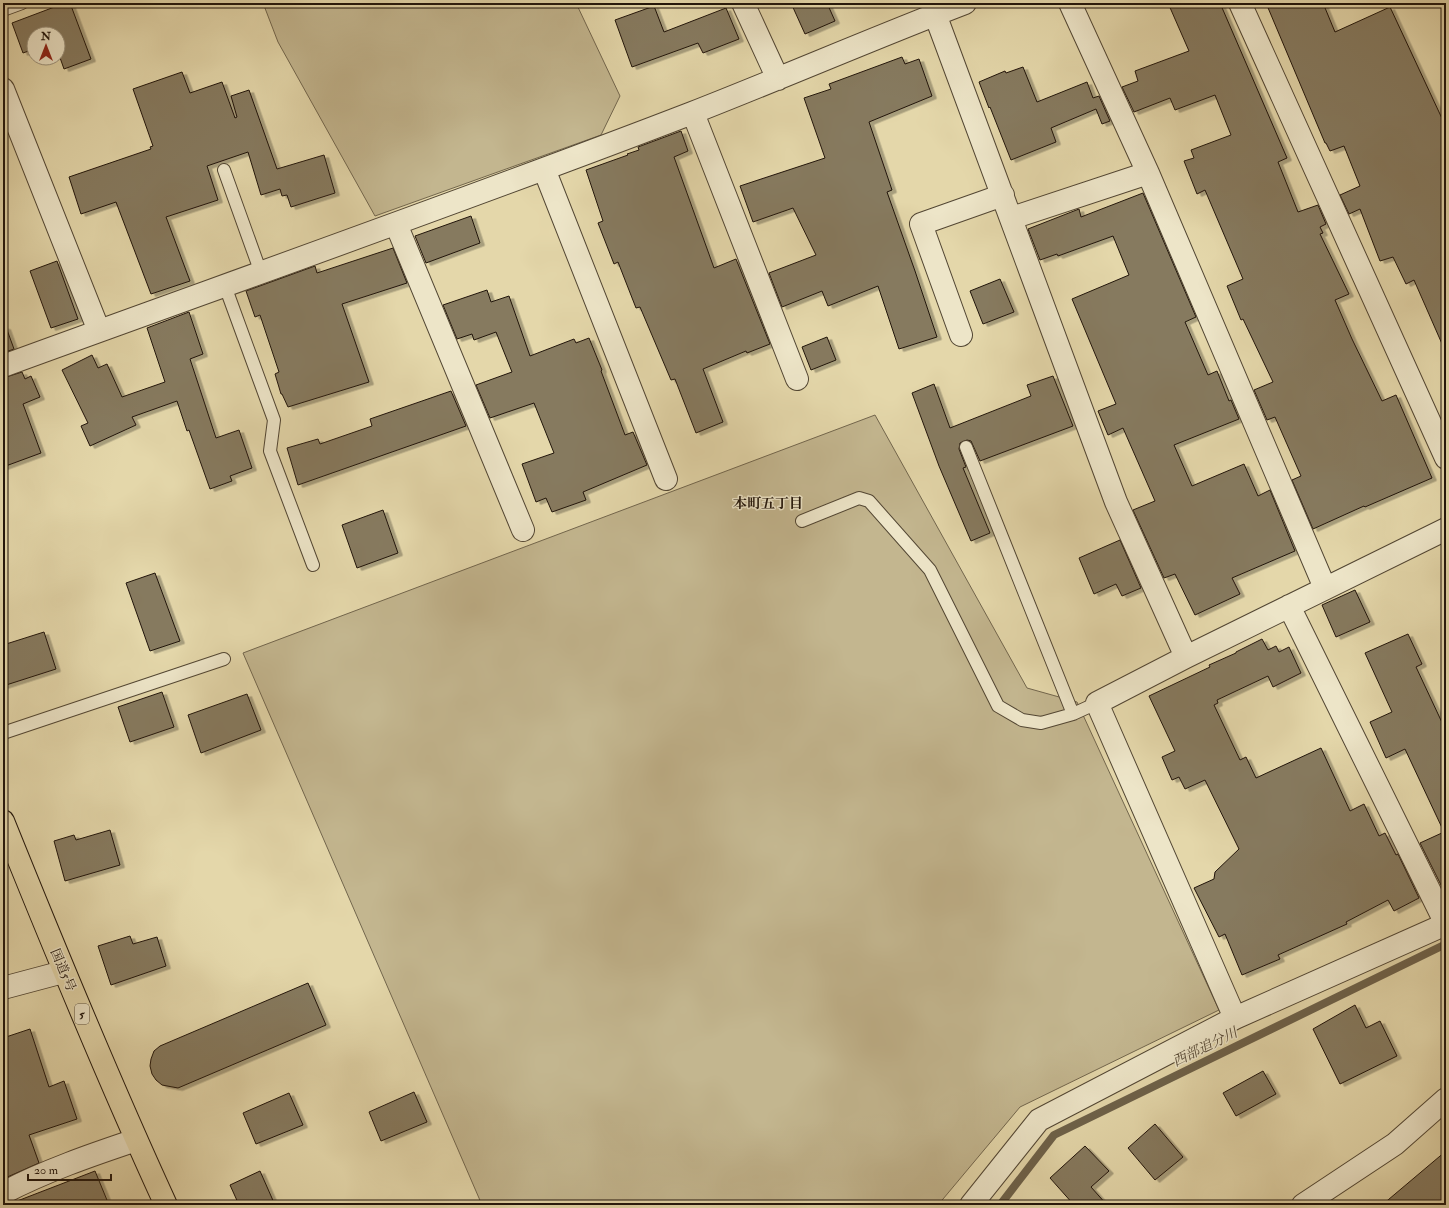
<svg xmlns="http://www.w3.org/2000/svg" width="1449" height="1208" font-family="'IM FELL Double Pica','Noto Serif JP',serif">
<defs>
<filter id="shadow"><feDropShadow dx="4.5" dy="2.5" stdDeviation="0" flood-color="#0004"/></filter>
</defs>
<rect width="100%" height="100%" fill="#e4d7aa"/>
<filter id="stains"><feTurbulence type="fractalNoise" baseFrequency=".005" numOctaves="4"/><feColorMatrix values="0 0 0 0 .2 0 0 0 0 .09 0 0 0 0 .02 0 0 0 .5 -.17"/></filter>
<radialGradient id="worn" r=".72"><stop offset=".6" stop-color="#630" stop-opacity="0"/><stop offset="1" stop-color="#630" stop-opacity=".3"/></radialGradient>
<!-- green -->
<path fill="#c3b68f" stroke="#72664d" d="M 263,3 L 576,3 L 620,96 L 601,135 L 375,216 L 278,42 Z
M 875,415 L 1027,688 L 1077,702 L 1219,1010 L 1020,1107 L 938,1205 L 482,1205 L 243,653 Z"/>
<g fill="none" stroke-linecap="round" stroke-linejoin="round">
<!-- stream -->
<path stroke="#6e624a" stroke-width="8" d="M 1000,1205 L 1054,1135 L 1446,944"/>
</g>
<!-- building -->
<path fill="#867a5e" stroke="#21150b" filter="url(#shadow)" d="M 65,3 L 70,3 L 91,59 L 64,69 L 58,52 L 58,34 L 34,34 L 34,49 L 23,53 L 12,23 Z
M 791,3 L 827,3 L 835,21 L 805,34 Z
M 1168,3 L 1220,3 L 1287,158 L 1278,162 L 1298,212 L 1318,205 L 1326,224 L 1320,227 L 1323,233 L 1320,234 L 1349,294 L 1335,300 L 1352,339 L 1382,401 L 1396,395 L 1432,478 L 1365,507 L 1364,506 L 1313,529 L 1292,480 L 1301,476 L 1275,417 L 1267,420 L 1254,390 L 1273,382 L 1243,319 L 1241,320 L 1227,286 L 1243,279 L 1205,190 L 1197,194 L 1184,161 L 1194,158 L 1191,150 L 1231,135 L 1215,95 L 1175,110 L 1170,98 L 1134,112 L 1122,87 L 1138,81 L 1135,71 L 1189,51 Z
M 1266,3 L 1323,3 L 1335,32 L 1390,7 L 1446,127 L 1446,353 L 1414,280 L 1406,284 L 1393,257 L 1380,261 L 1360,209 L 1349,214 L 1340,195 L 1360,186 L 1344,146 L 1330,151 L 1326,143 L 1325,143 Z
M 654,6 L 664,32 L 726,8 L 739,39 L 703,53 L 698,43 L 632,67 L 615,20 Z
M 902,57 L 905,64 L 919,59 L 932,96 L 869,122 L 892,190 L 887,192 L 915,271 L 937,337 L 899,349 L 878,286 L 828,306 L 822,291 L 782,307 L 769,273 L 816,255 L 793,208 L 753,222 L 740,186 L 825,158 L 804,98 L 831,89 L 829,84 Z
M 1023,67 L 1037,102 L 1087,82 L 1093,98 L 1099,96 L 1110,121 L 1102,124 L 1096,109 L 1051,128 L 1056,142 L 1011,160 L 990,107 L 989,108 L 979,82 L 1005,71 L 1006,73 Z
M 182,72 L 190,93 L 222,82 L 235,118 L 237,117 L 231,96 L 249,90 L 277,169 L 324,155 L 335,193 L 291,207 L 287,195 L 282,196 L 280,189 L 261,195 L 248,152 L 207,166 L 218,200 L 166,217 L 190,281 L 151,294 L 116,202 L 81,214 L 69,177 L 151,149 L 150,147 L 153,146 L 133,89 Z
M 681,131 L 688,151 L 674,157 L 714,268 L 736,259 L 770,344 L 747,353 L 746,351 L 703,369 L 723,422 L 696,433 L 675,379 L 671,380 L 640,307 L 636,308 L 618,262 L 614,264 L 598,223 L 603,221 L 586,170 L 628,155 L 627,154 L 639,150 L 638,147 Z
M 1143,193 L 1196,317 L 1185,322 L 1208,375 L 1217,371 L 1229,401 L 1231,400 L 1239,419 L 1174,445 L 1192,486 L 1244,464 L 1258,496 L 1270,490 L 1295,551 L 1232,578 L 1240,594 L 1195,615 L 1175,574 L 1164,578 L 1133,510 L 1155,501 L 1123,428 L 1108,435 L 1098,411 L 1116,404 L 1072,299 L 1129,275 L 1113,236 L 1058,256 L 1057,254 L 1040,260 L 1028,229 L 1079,209 L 1081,217 Z
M 471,216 L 480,243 L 426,263 L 415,236 Z
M 393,248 L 407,283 L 342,304 L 369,382 L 288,407 L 282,394 L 281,394 L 275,374 L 279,372 L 260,315 L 255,317 L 246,291 L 315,266 L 317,273 Z
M 57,261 L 78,319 L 51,328 L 30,271 Z
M 1000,279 L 1014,312 L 983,324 L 970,291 Z
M 487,290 L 491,302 L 509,296 L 530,356 L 574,339 L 576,343 L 589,338 L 602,370 L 601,371 L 625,435 L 633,432 L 647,465 L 583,492 L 586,500 L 552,512 L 546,498 L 536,502 L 522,464 L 554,453 L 534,403 L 490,418 L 476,385 L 512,372 L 496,332 L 474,340 L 472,334 L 457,339 L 443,305 Z
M 189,312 L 203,354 L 190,359 L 216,438 L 239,430 L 252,468 L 230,476 L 232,481 L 210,489 L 189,430 L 187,431 L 177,401 L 132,417 L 136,425 L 90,446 L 81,426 L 88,423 L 62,370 L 92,355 L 98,368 L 107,364 L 122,397 L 165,382 L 147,328 Z
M 3,327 L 6,327 L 14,349 L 3,353 Z
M 827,337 L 836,360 L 811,370 L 802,347 Z
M 22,372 L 25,379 L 31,376 L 40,397 L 23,404 L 41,453 L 3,467 L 3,378 Z
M 1053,376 L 1073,426 L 980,461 L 971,441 L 967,440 L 960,443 L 959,449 L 966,467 L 963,468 L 990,533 L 971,541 L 939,466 L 912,393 L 934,384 L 950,428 L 1031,396 L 1027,385 Z
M 451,391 L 466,426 L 298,485 L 287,448 L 318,439 L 320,444 L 372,426 L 370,419 Z
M 383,510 L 398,553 L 357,568 L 342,525 Z
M 1120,540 L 1141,588 L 1122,596 L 1116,584 L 1094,594 L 1079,558 Z
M 155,573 L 180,641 L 150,651 L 126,583 Z
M 1355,590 L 1370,622 L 1336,637 L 1322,605 Z
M 44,632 L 56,669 L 3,686 L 3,645 Z
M 1408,634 L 1422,664 L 1416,667 L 1446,731 L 1446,885 L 1442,887 L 1420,843 L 1444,832 L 1405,749 L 1386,758 L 1370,722 L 1392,712 L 1365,653 Z
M 1262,639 L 1268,650 L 1276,646 L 1279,652 L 1289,647 L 1301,673 L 1273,687 L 1268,676 L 1217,700 L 1218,703 L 1214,705 L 1240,760 L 1246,757 L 1256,778 L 1321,748 L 1350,811 L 1364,804 L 1379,836 L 1385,833 L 1396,855 L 1398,854 L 1419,898 L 1394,911 L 1388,900 L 1346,922 L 1347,924 L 1278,955 L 1280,959 L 1242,975 L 1225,934 L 1219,937 L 1194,888 L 1214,879 L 1215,872 L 1239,849 L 1205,780 L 1185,789 L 1179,777 L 1172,780 L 1162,757 L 1175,751 L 1149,696 L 1210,667 L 1209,665 L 1236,653 L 1236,652 Z
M 162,692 L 174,727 L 130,742 L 118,707 Z
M 247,694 L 261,730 L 201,753 L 188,715 Z
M 110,830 L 120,865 L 65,881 L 54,841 L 74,835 L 76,840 Z
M 130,936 L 133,944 L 157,937 L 166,966 L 111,985 L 98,946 Z
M 308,983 L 326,1025 L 178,1088 L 162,1085 L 156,1080 L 152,1074 L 150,1066 L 151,1059 L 154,1051 L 160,1046 Z
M 1355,1005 L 1366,1028 L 1380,1021 L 1397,1056 L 1340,1084 L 1313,1029 Z
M 30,1029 L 49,1087 L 64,1081 L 77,1119 L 29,1135 L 39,1163 L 3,1179 L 3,1038 Z
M 1263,1071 L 1276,1094 L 1236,1116 L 1223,1093 Z
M 414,1092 L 427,1122 L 381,1141 L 369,1112 Z
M 289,1093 L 303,1125 L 256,1144 L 243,1113 Z
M 1155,1124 L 1183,1157 L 1155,1180 L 1128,1148 Z
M 1085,1146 L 1109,1171 L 1091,1187 L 1107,1205 L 1074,1205 L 1050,1178 Z
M 1446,1151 L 1446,1197 L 1437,1205 L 1382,1205 Z
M 95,1171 L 109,1205 L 12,1205 L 12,1203 Z
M 260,1171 L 275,1205 L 239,1205 L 230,1185 Z"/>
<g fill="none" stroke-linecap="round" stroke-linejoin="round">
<!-- service casing -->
<g stroke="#524633" stroke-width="14">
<path id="service" d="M 3,10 L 22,3
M 224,170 L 261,273
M 225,286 L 274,420 L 270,451 L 313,565
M 966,447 L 1073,714 L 1097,703
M 802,521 L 859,498 L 869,501 L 930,570 L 998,706 L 1022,720 L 1041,723 L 1073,714
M 3,733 L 224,659"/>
</g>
<!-- minor casing -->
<g stroke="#524633" stroke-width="24">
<path id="minor" d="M 743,3 L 778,79
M 1070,3 L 1148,173 L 1325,588
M 1240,3 L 1446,458
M 935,14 L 1116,502 L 1186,657
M 3,89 L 99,331
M 693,113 L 797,379
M 544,169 L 666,479
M 1012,218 L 1148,173
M 396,224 L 523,530
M 961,335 L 921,224 L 1003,195
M 3,366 C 233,282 464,201 692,113 C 784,77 874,38 965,3
M 1446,529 L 1186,657 L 1097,703 L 1235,1018 L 1446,924
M 1289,606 L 1446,924
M 3,988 L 63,972
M 3,1193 C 45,1171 91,1155 136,1140
M 971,1205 L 1039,1120 L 1235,1018"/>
</g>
<!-- tertiary casing -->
<g stroke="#524633" stroke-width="24">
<path id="tertiary" d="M 1303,1205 L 1395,1144 L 1446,1099"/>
</g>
<!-- trunk casing -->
<g stroke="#21150b" stroke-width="24">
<path id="trunk" d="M 3,821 C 55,950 108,1079 166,1205"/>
</g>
<!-- service -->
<use href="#service" stroke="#ede5c8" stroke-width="12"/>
<!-- minor -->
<use href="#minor" stroke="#ede5c8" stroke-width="22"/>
<!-- tertiary -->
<use href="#tertiary" stroke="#ede5c8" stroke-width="22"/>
<!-- trunk -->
<use href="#trunk" stroke="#e4d7aa" stroke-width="22"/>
</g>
<g text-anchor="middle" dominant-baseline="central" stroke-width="3" stroke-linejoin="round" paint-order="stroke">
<!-- shield labels -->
<rect fill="#ede5c8" stroke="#5e5344" stroke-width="1" x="75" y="1004" width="14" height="20" rx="3"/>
<g font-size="12" font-weight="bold" fill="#21150b">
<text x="82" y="1014">5</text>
</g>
<!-- street labels -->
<g font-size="13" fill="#21150b" stroke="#ede5c8">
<text transform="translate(63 970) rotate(67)">国道5号</text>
</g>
<!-- neighbourhood labels -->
<g font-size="14" font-weight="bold" fill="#21150b" stroke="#ede5c8">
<text x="768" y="503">本町五丁目</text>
</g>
<!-- water labels -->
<g font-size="14" font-style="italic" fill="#554835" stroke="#ede5c8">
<text transform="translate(1205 1047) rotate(-26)">西部追分川</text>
</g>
</g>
<!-- margin -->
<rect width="1449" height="1208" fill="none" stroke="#e4d7aa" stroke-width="16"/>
<rect x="4" y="4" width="1441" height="1200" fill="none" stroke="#21150b" stroke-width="2"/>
<rect x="8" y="8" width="1433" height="1192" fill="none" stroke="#21150b"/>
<!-- north arrow -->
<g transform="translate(46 46)"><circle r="19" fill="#ede5c8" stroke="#9b927c"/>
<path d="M0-3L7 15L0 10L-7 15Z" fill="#8f2418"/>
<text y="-6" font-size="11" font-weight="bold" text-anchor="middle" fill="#21150b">N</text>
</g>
<!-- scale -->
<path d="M28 1174v6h83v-6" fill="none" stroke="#21150b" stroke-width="2"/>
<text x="34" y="1174" font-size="12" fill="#21150b" stroke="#ede5c8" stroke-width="3" paint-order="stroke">20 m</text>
<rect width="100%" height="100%" filter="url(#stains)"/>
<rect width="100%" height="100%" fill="url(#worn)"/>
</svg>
